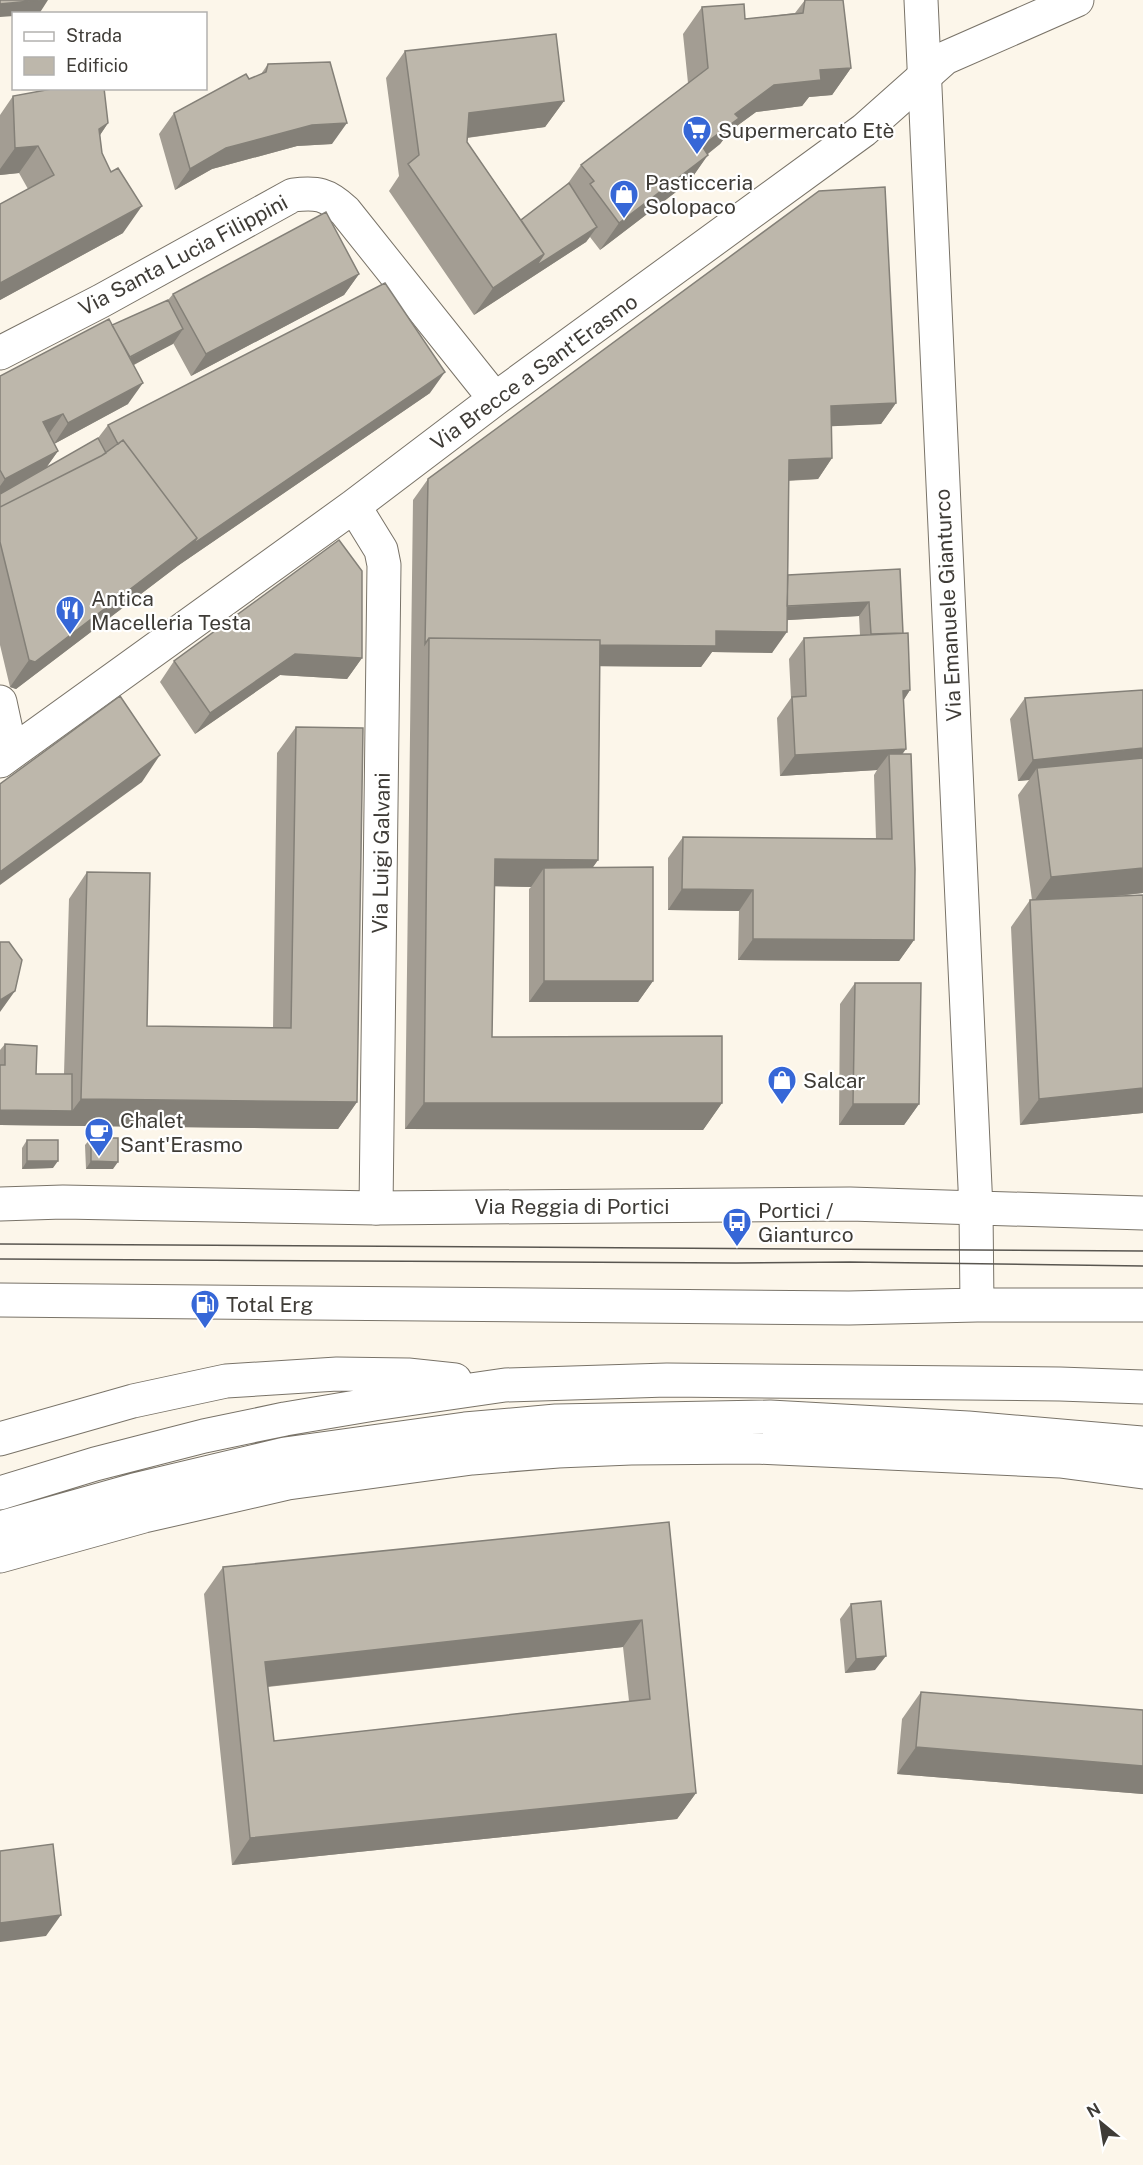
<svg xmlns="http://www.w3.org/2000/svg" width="1143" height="2165" font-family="'Public Sans',sans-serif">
<rect width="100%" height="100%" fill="#fcf6ea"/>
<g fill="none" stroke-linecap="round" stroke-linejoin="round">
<!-- minor casing -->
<g stroke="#797368" stroke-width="35">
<path id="minor" d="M 0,353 L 101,301 L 293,195 C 317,192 327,194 345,211 L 495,399
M 354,506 L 381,550 L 384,565 L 376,1208
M 0,702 L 11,753
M 0,761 L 354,506 L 495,399 L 864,130 L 945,58 L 1077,0
M 0,1439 L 133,1401 L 226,1381 L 337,1374 L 408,1375 L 455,1380
M 0,1493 L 95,1464 L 204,1436 L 285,1419 L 374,1404 L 505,1385 L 667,1380 L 1060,1384 L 1143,1387
M 0,1528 L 134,1490 L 285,1454 L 465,1429 L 556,1421 L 770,1417 L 968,1428 L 1143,1443
M 0,1556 L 144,1516 L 288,1483 L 472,1458 L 558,1451 L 631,1448 L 756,1447 L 1060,1461 L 1143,1472"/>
</g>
<!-- major casing -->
<g stroke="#797368" stroke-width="35">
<path id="major" d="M 921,0 L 976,1209 L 977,1305
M 0,1204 L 63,1202 L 376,1208 L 850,1204 L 1143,1213
M 0,1300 L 849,1308 L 977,1305 L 1143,1305"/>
</g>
<!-- minor -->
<use href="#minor" stroke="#fff" stroke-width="33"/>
<!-- major -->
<use href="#major" stroke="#fff" stroke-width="33"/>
<!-- tram -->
<path stroke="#595650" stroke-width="1.5" d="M 0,1244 L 1143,1251
M 0,1259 L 736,1263 L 850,1262 L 1143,1266"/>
</g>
<!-- wall -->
<path fill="#a39d93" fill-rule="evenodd" d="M 805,0 L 843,0 L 851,68 L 832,95 L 809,97 L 802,106 L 756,112 L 730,131 L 720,144 L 708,154 L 689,182 L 600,250 L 590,237 L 586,242 L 474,315 L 389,191 L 399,176 L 386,78 L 405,51 L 564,101 L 545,127 L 467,138 L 467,142 L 521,220 L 566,186 L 581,165 L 688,83 L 683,34 L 702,7 L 745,19 L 795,13 Z
M 268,64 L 332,144 L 297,146 L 212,169 L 175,190 L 159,134 L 174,113 L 261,74 Z
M 51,88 L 104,88 L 108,123 L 100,135 L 102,153 L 123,233 L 0,300 L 0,204 L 28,189 L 19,173 L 0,175 L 0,115 L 13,96 L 50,90 Z
M 359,274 L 344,295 L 191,376 L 173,343 L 134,365 L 128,404 L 54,444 L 58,451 L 46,468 L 98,438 L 108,425 L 430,393 L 179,565 L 16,689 L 10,687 L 0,645 L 0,376 L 168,300 L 173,294 Z
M 896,403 L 881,424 L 831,426 L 832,458 L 818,479 L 789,481 L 788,575 L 900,569 L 903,633 L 910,690 L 903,701 L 902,754 L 914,940 L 899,961 L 738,960 L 739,911 L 668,910 L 668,858 L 683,837 L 876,839 L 874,775 L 877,770 L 780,776 L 777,718 L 791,698 L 789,659 L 804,638 L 860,635 L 859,616 L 787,620 L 772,653 L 712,652 L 701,667 L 600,666 L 598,860 L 592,868 L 653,981 L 638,1002 L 529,1002 L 529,889 L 531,887 L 494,886 L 492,1037 L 722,1103 L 703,1130 L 405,1129 L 413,500 L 428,479 Z
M 362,658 L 347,679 L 280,675 L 195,734 L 160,682 L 174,661 Z
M 1025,698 L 1143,893 L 1110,897 L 1143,1113 L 1020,1125 L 1011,927 L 1030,900 L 1032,900 L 1018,795 L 1029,780 L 1018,781 L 1010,719 Z
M 296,727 L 357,1102 L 338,1129 L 0,1125 L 0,1050 L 5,1044 L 36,1074 L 64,1074 L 69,899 L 87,872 L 147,1026 L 273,1028 L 277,753 Z
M 855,983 L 919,1104 L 904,1125 L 839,1125 L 840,1004 Z
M 91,1138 L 113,1169 L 86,1169 L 85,1145 Z
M 27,1140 L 53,1168 L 22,1169 L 22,1148 Z
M 669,1522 L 696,1793 L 677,1819 L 232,1865 L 204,1594 L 223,1567 ZM 623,1647 L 629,1701 L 274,1741 L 268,1687 Z
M 851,1604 L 875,1670 L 845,1673 L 840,1619 Z
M 921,1692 L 1143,1710 L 1143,1794 L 897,1774 L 902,1719 Z"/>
<!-- shaded-wall -->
<path fill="#848078" d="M 40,0 L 48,0 L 39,14 L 14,14 L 14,16 L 0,17 L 0,4 Z
M 851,68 L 832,95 L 809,97 L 802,106 L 756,112 L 730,131 L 720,144 L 683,173 L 702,146 L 735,114 L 774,85 L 820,70 Z
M 564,101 L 545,127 L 450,140 L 469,113 Z
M 108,123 L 90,150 L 99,129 Z
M 347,123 L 332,144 L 297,146 L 212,169 L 175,190 L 190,169 L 226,148 L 312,125 Z
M 38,146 L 19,173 L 0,175 L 0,169 L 15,148 Z
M 708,155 L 689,182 L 600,250 L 619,223 Z
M 142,206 L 123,233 L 0,300 L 0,283 Z
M 597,227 L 586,242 L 474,315 L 493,288 L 544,254 Z
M 359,274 L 344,295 L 191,376 L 206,354 Z
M 183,329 L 173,344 L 114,375 L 124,361 Z
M 445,372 L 430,393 L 179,565 L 16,689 L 10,687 L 29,660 L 197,538 Z
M 143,383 L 128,404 L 54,444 L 68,423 Z
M 896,403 L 881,424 L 816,427 L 831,406 Z
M 63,414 L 48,435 L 43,422 Z
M 58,451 L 43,472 L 0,495 L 0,486 L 5,479 Z
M 832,458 L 818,479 L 774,481 L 789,460 Z
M 869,602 L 859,616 L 772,621 L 783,607 Z
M 716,631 L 787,632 L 772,653 L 712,652 L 701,667 L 429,665 Z
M 295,654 L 362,658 L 347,679 L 280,675 L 195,734 L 210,713 Z
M 910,690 L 896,712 L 903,691 Z
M 1143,748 L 1143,768 L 1037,768 L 1029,780 L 1018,781 L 1033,760 Z
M 906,749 L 891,770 L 889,754 L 877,770 L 780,776 L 795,755 Z
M 160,755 L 142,782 L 0,885 L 0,872 Z
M 495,859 L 598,860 L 579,887 L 544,868 L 531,887 L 476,886 Z
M 1143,868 L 1143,893 L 1032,904 L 1051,877 Z
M 682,889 L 753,890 L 739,911 L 668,910 Z
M 753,939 L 914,940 L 899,961 L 738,960 Z
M 544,981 L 653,981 L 638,1002 L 529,1002 Z
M 15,991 L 0,1012 L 0,1000 Z
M 1143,1088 L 1143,1113 L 1020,1125 L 1039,1099 Z
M 81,1099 L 357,1102 L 338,1129 L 0,1125 L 0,1110 L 72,1111 Z
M 424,1103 L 722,1103 L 703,1130 L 405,1129 Z
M 853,1104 L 919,1104 L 904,1125 L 839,1125 Z
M 27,1161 L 58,1161 L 53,1168 L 22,1169 Z
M 91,1161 L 118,1162 L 113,1169 L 86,1169 Z
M 642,1620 L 623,1647 L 246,1689 L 265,1662 Z
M 886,1656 L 875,1670 L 845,1673 L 856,1659 Z
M 916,1747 L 1143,1766 L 1143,1794 L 897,1774 Z
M 696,1793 L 677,1819 L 232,1865 L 250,1838 Z
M 61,1915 L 46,1936 L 0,1942 L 0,1923 Z"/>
<!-- building -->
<path fill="#bdb7ab" stroke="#848078" stroke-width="1.5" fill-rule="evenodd" d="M 0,0 L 40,0 L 0,4 Z
M 805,0 L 843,0 L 851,68 L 820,70 L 821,80 L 774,85 L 735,114 L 739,118 L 702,146 L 708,155 L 619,223 L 590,184 L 594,181 L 581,165 L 708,68 L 702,7 L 744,4 L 745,19 L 803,13 Z
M 556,34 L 564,101 L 469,113 L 467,142 L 544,254 L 493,288 L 408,164 L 419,155 L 405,51 Z
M 330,62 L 347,123 L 312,125 L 226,148 L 190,169 L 174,113 L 246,74 L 249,79 L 266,72 L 268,64 Z
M 57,88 L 104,88 L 108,123 L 99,129 L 102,153 L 111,172 L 118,168 L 142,206 L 0,283 L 0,204 L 54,175 L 38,146 L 15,148 L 13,96 Z
M 569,183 L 597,227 L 536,266 L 544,254 L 521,220 Z
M 885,187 L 896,403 L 831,406 L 832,458 L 789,460 L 787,632 L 716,631 L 716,646 L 600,645 L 600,640 L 429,638 L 425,644 L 428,479 L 819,191 Z
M 326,212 L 359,274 L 206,354 L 173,294 Z
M 385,283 L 445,372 L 193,544 L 197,538 L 123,440 L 118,444 L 108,425 Z
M 168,300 L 183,329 L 130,357 L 112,325 Z
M 109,319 L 143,383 L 68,423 L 63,414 L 43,422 L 58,451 L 5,479 L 0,470 L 0,376 Z
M 98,438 L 106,453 L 101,456 L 0,507 L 0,494 Z
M 123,440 L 197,538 L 35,662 L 29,660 L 0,542 L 0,507 L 101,456 Z
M 339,540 L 362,571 L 362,658 L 295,654 L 210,713 L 174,661 Z
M 900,569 L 903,633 L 871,634 L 869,602 L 787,606 L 788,575 Z
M 908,633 L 910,690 L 903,691 L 906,749 L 795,755 L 792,697 L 806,696 L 804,638 Z
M 429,638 L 600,640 L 598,860 L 495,859 L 492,1037 L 722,1036 L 722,1103 L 424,1103 Z
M 1143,690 L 1143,748 L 1033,760 L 1025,698 Z
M 120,696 L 160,755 L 0,872 L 0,784 Z
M 296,727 L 363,728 L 357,1102 L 81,1099 L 87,872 L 150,873 L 147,1026 L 291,1028 Z
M 889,754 L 911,754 L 915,869 L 914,940 L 753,939 L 753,890 L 682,889 L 683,837 L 892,839 Z
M 1143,758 L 1143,868 L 1051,877 L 1037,768 Z
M 653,867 L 653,981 L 544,981 L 544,868 Z
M 1143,895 L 1143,1088 L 1039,1099 L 1030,900 Z
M 0,942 L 9,942 L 22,960 L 15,991 L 0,1000 Z
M 855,983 L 921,983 L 919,1104 L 853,1104 Z
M 5,1044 L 37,1046 L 36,1074 L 72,1074 L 72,1111 L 0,1110 L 0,1065 L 5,1065 Z
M 91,1138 L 118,1138 L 118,1162 L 91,1161 Z
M 27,1140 L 58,1140 L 58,1161 L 27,1161 Z
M 669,1522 L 696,1793 L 250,1838 L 223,1567 ZM 642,1620 L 650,1699 L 274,1741 L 265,1662 Z
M 881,1601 L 886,1656 L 856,1659 L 851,1604 Z
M 921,1692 L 1143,1710 L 1143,1766 L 916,1747 Z
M 53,1844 L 61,1915 L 0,1923 L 0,1851 Z"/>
<!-- icons -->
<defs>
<g id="supermarket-pin" transform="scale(1.5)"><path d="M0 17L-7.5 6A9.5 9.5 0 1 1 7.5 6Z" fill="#3667d7" stroke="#fff"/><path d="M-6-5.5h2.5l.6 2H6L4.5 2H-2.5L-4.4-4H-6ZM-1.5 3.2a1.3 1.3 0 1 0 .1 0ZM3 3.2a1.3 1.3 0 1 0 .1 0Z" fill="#fff"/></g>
<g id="shop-pin" transform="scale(1.5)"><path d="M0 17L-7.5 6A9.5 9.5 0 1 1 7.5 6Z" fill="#3667d7" stroke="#fff"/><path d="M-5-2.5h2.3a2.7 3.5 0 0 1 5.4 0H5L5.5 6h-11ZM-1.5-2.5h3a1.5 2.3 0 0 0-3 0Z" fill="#fff"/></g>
<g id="restaurant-pin" transform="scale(1.5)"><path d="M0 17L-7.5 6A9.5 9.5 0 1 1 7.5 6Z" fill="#3667d7" stroke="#fff"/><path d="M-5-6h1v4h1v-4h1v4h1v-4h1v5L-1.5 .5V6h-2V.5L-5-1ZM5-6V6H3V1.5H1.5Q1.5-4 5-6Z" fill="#fff"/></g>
<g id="cafe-pin" transform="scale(1.5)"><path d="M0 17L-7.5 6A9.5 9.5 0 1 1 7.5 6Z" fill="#3667d7" stroke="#fff"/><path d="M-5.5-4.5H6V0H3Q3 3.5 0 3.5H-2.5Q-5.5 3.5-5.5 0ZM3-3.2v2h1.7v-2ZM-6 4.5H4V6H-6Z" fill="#fff"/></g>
<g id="bus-pin" transform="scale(1.5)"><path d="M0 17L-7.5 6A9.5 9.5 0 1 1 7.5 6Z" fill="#3667d7" stroke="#fff"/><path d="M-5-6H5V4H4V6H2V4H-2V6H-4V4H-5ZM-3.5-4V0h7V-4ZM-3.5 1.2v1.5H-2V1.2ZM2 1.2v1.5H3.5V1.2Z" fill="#fff"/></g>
<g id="fuel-pin" transform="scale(1.5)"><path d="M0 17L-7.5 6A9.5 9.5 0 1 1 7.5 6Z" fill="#3667d7" stroke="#fff"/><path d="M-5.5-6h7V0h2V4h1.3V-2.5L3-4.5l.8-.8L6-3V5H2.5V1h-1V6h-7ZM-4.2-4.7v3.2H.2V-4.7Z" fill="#fff"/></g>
</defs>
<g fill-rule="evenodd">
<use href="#supermarket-pin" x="697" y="130"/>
<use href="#shop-pin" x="624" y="194"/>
<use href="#restaurant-pin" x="70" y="610"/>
<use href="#shop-pin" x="782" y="1080"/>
<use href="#cafe-pin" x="99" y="1132"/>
<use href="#bus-pin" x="737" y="1222"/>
<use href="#fuel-pin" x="205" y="1304"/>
</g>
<g text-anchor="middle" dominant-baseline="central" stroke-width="4.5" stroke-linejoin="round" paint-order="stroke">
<!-- poi labels -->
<g font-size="21" fill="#3f3c37" stroke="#fff" text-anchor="start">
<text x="718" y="130">Supermercato Etè</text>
<text x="645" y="182">Pasticceria<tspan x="645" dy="24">Solopaco</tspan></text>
<text x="91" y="598">Antica<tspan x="91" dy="24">Macelleria Testa</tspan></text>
<text x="803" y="1080">Salcar</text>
<text x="120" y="1120">Chalet<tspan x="120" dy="24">Sant'Erasmo</tspan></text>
<text x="758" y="1210">Portici /<tspan x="758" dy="24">Gianturco</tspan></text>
<text x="226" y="1304">Total Erg</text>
</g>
<!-- street labels -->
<g font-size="21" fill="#3f3c37" stroke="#fff">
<text transform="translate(183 255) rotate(-28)">Via Santa Lucia Filippini</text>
<text transform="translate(534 372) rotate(-36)">Via Brecce a Sant'Erasmo</text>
<text transform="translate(948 605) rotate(-93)">Via Emanuele Gianturco</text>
<text transform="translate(381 853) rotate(-89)">Via Luigi Galvani</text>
<text x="572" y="1206">Via Reggia di Portici</text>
</g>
</g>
<!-- legend -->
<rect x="12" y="12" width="195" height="78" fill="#ffffff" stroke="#b2b1af" stroke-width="1.5"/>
<rect x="24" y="32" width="30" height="9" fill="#ffffff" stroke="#b2b1af" stroke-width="1.5"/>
<text x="66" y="42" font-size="18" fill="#3f3c37">Strada</text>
<rect x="24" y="57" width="30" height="18" fill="#bdb7ab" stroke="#b2b1af" stroke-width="1.5"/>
<text x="66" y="72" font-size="18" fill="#3f3c37">Edificio</text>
<!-- north arrow -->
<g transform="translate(1101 2123) rotate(330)" stroke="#ffffff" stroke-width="4.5" paint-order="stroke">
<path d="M0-4.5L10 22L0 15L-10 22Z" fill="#3f3c37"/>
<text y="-9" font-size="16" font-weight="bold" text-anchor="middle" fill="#3f3c37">N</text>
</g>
</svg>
